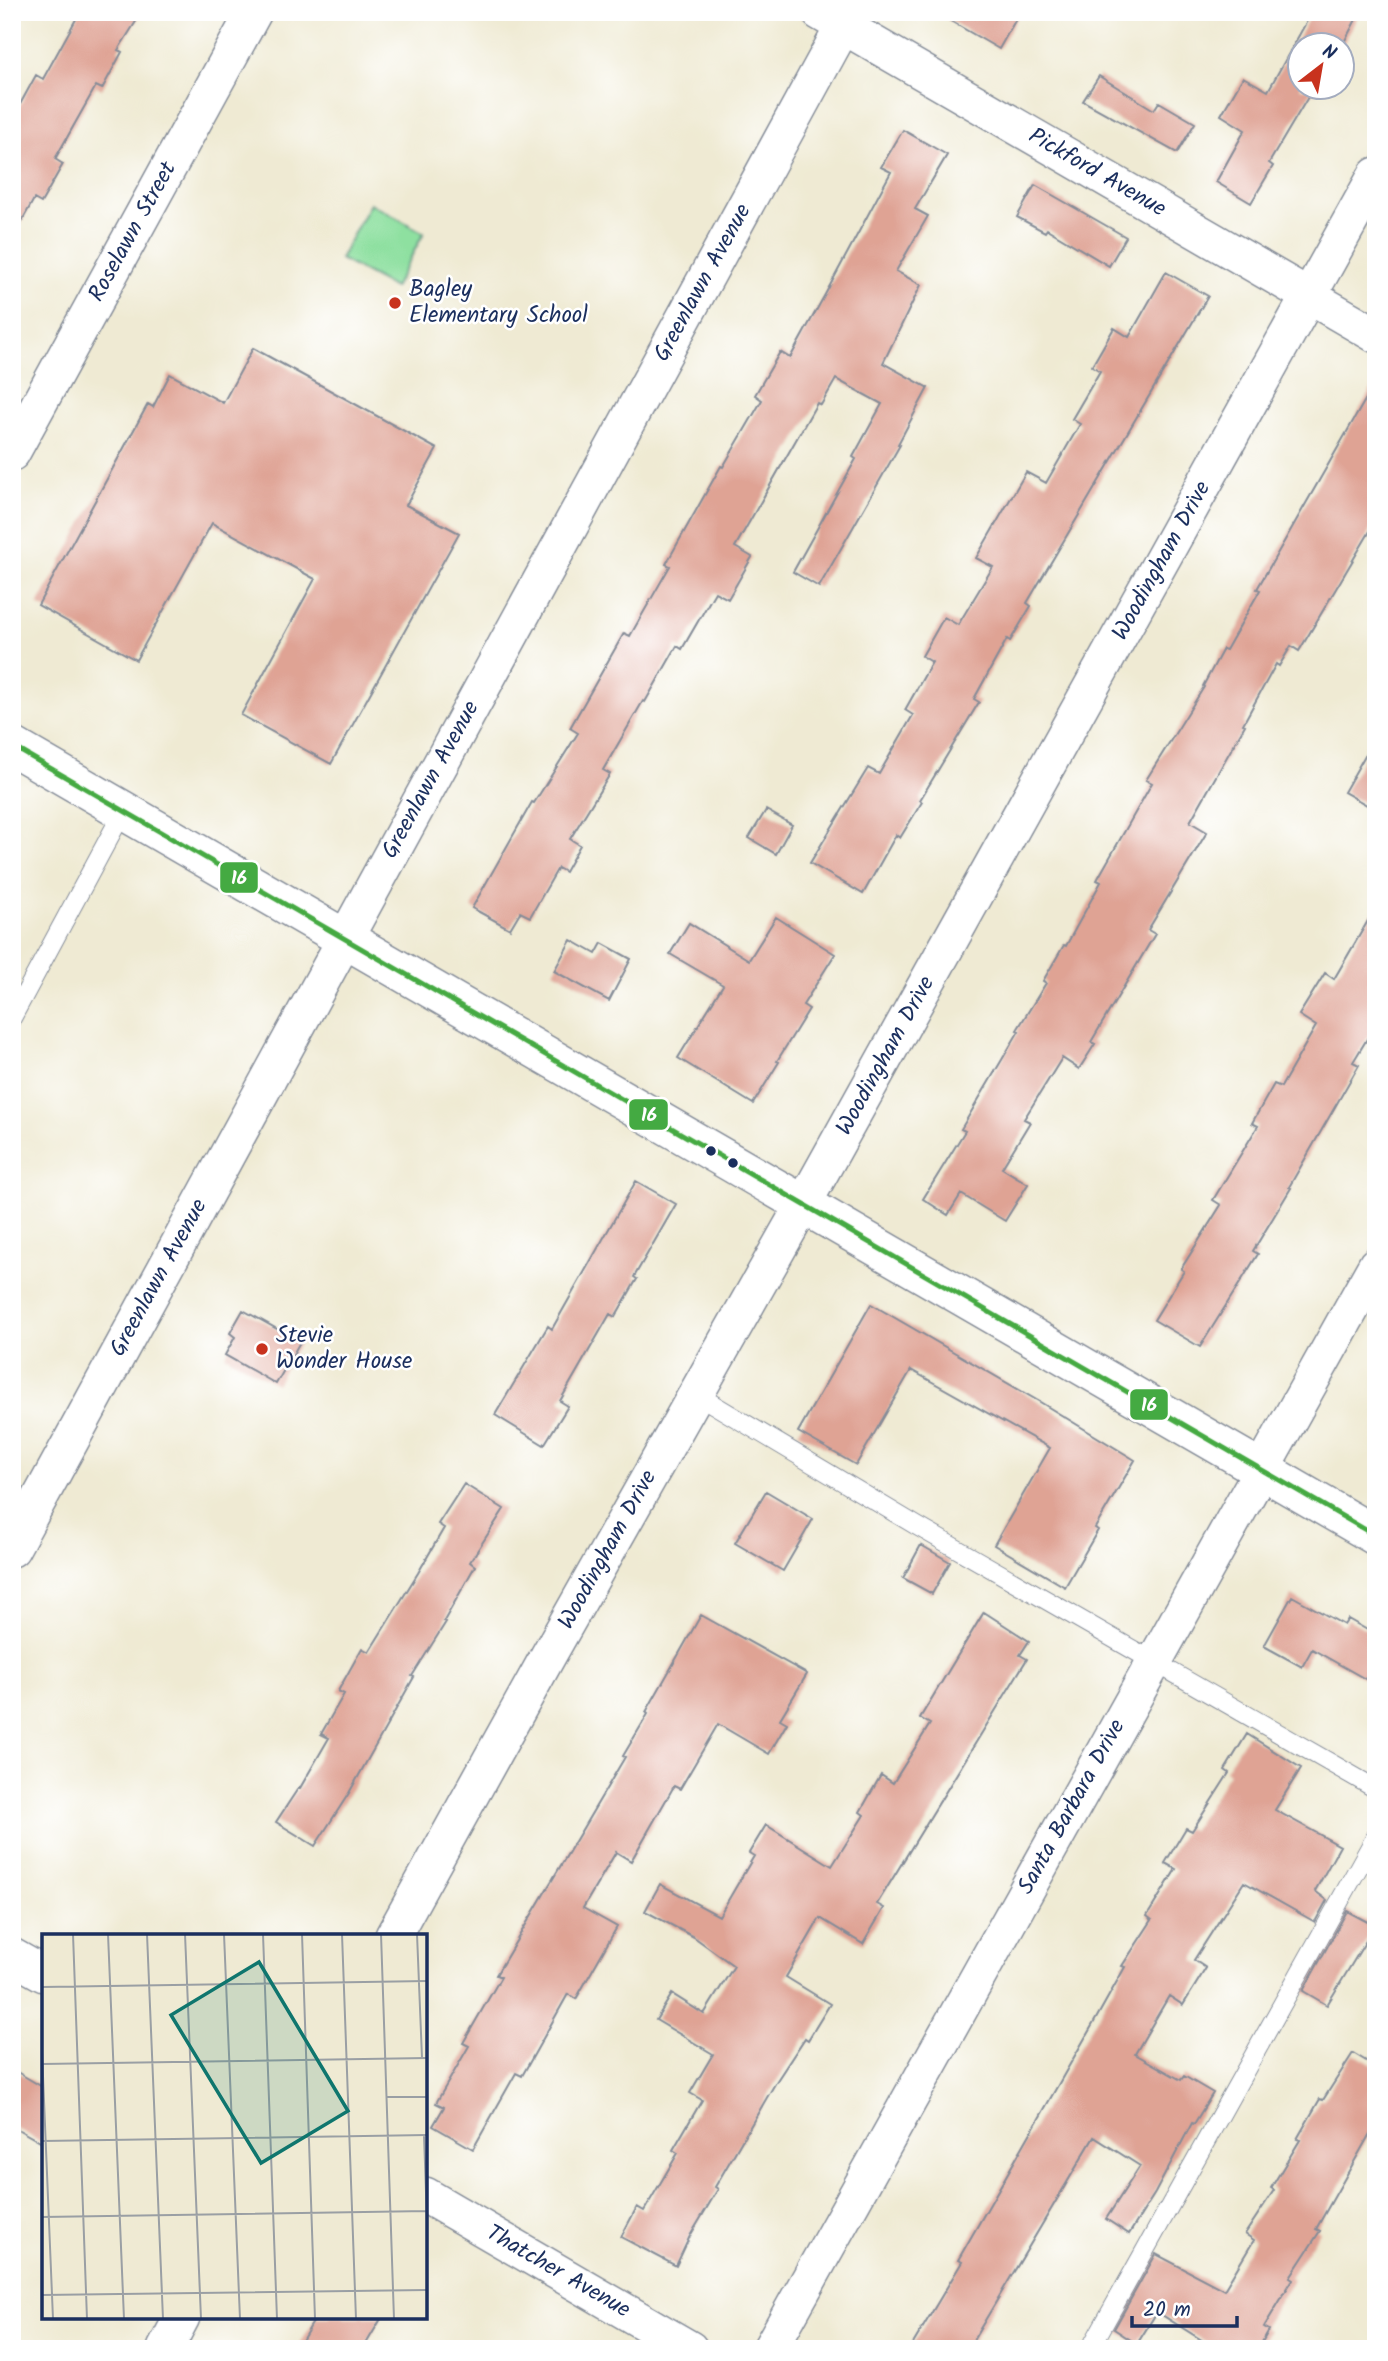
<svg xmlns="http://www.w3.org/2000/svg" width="1388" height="2361" font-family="Kalam,sans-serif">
<rect width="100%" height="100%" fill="#fff"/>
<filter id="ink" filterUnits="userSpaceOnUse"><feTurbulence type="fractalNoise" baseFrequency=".0143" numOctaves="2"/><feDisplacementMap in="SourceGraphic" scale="14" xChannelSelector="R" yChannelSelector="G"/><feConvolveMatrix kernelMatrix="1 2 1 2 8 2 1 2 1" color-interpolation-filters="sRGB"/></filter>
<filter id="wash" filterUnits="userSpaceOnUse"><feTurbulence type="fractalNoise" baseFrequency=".00686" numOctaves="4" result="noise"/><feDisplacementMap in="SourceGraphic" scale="28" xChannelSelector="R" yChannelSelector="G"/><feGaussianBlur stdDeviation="1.57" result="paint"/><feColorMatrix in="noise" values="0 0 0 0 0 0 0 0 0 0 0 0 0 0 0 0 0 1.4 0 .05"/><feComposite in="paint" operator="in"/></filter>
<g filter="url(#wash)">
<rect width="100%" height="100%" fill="#efead3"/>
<!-- green -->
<path fill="#8ee0a0" stroke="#54887f" stroke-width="2" d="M 370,203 L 424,233 L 394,288 L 340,259 Z"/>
<g id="blocks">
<!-- building -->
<path fill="#dfa394" d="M 80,12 L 142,12 L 118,50 L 122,52 L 102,89 L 96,86 L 55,159 L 63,164 L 41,203 L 34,199 L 12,239 L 12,119 L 36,75 L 43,79 Z
M 935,12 L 1020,12 L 999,49 Z
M 1312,12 L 1360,12 L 1342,46 L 1300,46 L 1300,88 L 1318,88 L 1315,94 L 1311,92 L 1269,163 L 1273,166 L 1251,203 L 1216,182 L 1245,130 L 1221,115 L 1243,77 L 1268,91 Z
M 1099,76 L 1154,110 L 1159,102 L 1195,123 L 1177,153 L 1083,101 Z
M 903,130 L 947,155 L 915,209 L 928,216 L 896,271 L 921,285 L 883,363 L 928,388 L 898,444 L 900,445 L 819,587 L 793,572 L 856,459 L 853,457 L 882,404 L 836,379 L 821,405 L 817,403 L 735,547 L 752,557 L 728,599 L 715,592 L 682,649 L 677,646 L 645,702 L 643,701 L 603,770 L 610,774 L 570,839 L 580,845 L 565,872 L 558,868 L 530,917 L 520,912 L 510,929 L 472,908 L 532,802 L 534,803 L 578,733 L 570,728 L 624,633 L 630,636 L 670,566 L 666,564 L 721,466 L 723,467 L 762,400 L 755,395 L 780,352 L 790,358 L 827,291 L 891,172 L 881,167 Z
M 1035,185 L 1126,237 L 1109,266 L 1047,229 L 1045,232 L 1017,217 Z
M 1166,272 L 1208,296 L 1027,603 L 1031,606 L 1010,641 L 1007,639 L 974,699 L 979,702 L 920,800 L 922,802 L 900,838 L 896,835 L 863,894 L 810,863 L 868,768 L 879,774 L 913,715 L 905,710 L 932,662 L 922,656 L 944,617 L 958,625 L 993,567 L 976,558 L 1026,472 L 1046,483 L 1080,424 L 1072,419 L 1100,371 L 1092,366 L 1114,328 L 1129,337 Z
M 253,348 L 437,449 L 406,505 L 459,533 L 331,764 L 241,715 L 315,579 L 212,523 L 136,660 L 38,605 L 148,404 L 153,407 L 170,374 L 223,403 Z
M 1376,381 L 1376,521 L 1299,651 L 1291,646 L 1279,666 L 1276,664 L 1243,724 L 1245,725 L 1190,822 L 1207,832 L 1148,930 L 1155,934 L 1091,1042 L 1095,1044 L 1079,1069 L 1062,1058 L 1024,1119 L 1030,1122 L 1002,1168 L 1028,1184 L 1005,1221 L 961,1194 L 948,1215 L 923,1199 L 965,1131 L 961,1129 L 1019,1031 L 1017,1030 L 1046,983 L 1043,981 L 1064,945 L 1066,946 L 1101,882 L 1097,880 L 1152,783 L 1146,780 L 1204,687 L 1203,686 L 1223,649 L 1226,650 L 1260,590 L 1257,589 Z
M 1376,736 L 1376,810 L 1344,792 Z
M 766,810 L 792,825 L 776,854 L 749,838 Z
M 1376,907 L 1376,1024 L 1353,1062 L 1359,1065 L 1289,1187 L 1291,1188 L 1253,1251 L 1258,1254 L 1200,1347 L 1154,1320 L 1184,1271 L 1181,1269 L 1221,1205 L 1213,1200 L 1258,1126 L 1252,1123 L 1274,1084 L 1281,1087 L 1316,1026 L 1299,1015 L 1325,973 L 1334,979 Z
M 776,917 L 835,954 L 803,1005 L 809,1009 L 777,1061 L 779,1062 L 753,1104 L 678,1058 L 723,985 L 670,954 L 689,923 L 749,960 Z
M 571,940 L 596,954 L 602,943 L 631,959 L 609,1001 L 554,971 Z
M 636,1181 L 676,1204 L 634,1277 L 637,1279 L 615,1317 L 610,1314 L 560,1401 L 568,1406 L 544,1445 L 495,1415 L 548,1326 L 552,1329 Z
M 871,1304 L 1040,1402 L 1135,1460 L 1095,1528 L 1098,1530 L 1065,1587 L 994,1545 L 1050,1448 L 911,1370 L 856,1465 L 798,1432 Z
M 243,1310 L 300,1342 L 276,1384 L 225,1355 L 235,1337 L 230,1333 Z
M 464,1484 L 504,1509 L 470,1562 L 475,1566 L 444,1621 L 446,1622 L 412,1676 L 414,1677 L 349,1793 L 315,1846 L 276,1822 L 299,1787 L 300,1788 L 329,1738 L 321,1734 L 344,1694 L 338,1691 L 362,1648 L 369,1652 L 418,1573 L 444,1528 L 438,1524 Z
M 766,1491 L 813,1519 L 783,1571 L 735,1543 Z
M 921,1545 L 950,1562 L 932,1594 L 903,1578 Z
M 1292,1596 L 1344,1625 L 1348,1619 L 1376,1635 L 1376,1685 L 1312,1649 L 1302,1667 L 1264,1646 Z
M 984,1612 L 1029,1641 L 1020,1655 L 1027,1659 L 877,1904 L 884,1908 L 863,1944 L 820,1918 L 786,1977 L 830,2004 L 808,2040 L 805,2038 L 776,2082 L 715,2187 L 718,2189 L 690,2236 L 676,2266 L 621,2237 L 637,2207 L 644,2211 L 678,2153 L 673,2150 L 702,2100 L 690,2093 L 713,2054 L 656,2020 L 672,1994 L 704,2014 L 734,1966 L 694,1937 L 645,1911 L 660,1884 L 719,1916 L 754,1856 L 749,1853 L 766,1825 L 832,1866 L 864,1815 L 860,1812 L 881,1775 L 893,1783 L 930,1724 L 920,1718 Z
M 701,1615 L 807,1674 L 780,1719 L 787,1723 L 769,1754 L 718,1724 L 680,1789 L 674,1786 L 631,1861 L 616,1852 L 583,1908 L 617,1927 L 576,1999 L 568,1994 L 522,2076 L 516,2073 L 473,2149 L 433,2126 L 444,2107 L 436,2103 L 469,2046 L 463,2043 L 501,1977 L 496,1975 L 625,1757 L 623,1756 L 648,1714 L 646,1712 Z
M 1247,1734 L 1301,1768 L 1275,1810 L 1340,1846 L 1315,1891 L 1327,1900 L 1315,1922 L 1244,1882 L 1194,1960 L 1206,1968 L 1183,2005 L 1169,1996 L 1135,2054 L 1181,2080 L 1184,2076 L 1213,2093 L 1194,2124 L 1192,2123 L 1155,2193 L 1129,2234 L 1106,2219 L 1140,2166 L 1094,2137 L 968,2349 L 910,2349 L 962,2262 L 958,2260 L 1097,2017 L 1125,1967 L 1122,1966 L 1152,1920 L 1147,1916 L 1176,1869 L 1165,1863 L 1186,1828 L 1192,1831 L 1229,1773 L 1225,1770 Z
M 1347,1911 L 1375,1926 L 1327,2005 L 1303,1991 Z
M 1353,2053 L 1376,2067 L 1376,2123 L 1316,2229 L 1320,2231 L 1290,2277 L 1293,2279 L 1264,2327 L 1269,2330 L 1258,2349 L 1216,2349 L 1157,2312 L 1137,2344 L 1114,2329 L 1156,2254 L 1224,2290 L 1254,2240 L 1245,2234 L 1274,2190 L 1271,2188 L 1300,2140 L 1297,2139 L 1320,2099 L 1323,2100 Z
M 12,2069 L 44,2088 L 44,2144 L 12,2126 Z
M 316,2317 L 382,2317 L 363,2349 L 297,2349 Z"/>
</g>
</g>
<g filter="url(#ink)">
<use href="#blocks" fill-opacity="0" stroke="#858c98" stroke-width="2"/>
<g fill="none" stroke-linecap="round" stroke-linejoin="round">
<!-- service casing -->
<g stroke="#858c98" stroke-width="20">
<path id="service" d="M 12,1018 L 124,810
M 696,1394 L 917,1526 L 1376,1789
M 1090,2349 L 1376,1836"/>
</g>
<!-- minor casing -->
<g stroke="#858c98" stroke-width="38">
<path id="minor" d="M 819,12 L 1376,335
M 12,453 L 254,12
M 12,1549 L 851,12
M 393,1936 L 548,1656 L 803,1205 L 1376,175
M 12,1956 L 44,1974
M 425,2195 L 690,2349
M 165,2349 L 182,2317
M 770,2349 L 1376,1265"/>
</g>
<!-- tertiary casing -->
<g stroke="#858c98" stroke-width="41">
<path id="tertiary" d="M 12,746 L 1376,1536"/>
</g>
<!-- service -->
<use href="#service" stroke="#fff" stroke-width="18"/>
<!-- minor -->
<use href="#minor" stroke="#fff" stroke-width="35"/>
<!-- tertiary -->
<use href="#tertiary" stroke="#fff" stroke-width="38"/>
<!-- bus-1 casing -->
<g stroke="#fff" stroke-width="10">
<path id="bus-1" d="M 12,746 L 1376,1536"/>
</g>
<!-- bus-1 -->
<use href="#bus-1" stroke="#44aa42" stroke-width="5"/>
</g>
</g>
<!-- markers -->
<g fill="#c8321e" stroke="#fff" stroke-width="2.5">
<circle cx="395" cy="303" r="7"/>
<circle cx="262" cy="1349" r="7"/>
</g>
<g fill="#1b2f5e" stroke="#fff" stroke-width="2.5">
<circle cx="711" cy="1151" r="6"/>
<circle cx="733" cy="1163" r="6"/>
</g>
<g text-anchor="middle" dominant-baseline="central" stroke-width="5" stroke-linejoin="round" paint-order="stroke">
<!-- street labels -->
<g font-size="23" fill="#1b2f5e" stroke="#fff">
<text transform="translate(1097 173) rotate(30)">Pickford Avenue</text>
<text transform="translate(133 232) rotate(-61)">Roselawn Street</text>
<text transform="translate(703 283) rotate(-61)">Greenlawn Avenue</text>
<text transform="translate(1162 561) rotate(-61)">Woodingham Drive</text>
<text transform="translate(431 780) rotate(-61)">Greenlawn Avenue</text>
<text transform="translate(886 1056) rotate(-61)">Woodingham Drive</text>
<text transform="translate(159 1278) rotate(-61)">Greenlawn Avenue</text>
<text transform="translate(608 1550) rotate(-61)">Woodingham Drive</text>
<text transform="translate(1072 1807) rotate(-61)">Santa Barbara Drive</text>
<text transform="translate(558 2272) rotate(30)">Thatcher Avenue</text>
</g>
<!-- poi labels -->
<g font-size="23" fill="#1b2f5e" stroke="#fff" text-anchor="start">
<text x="409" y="290">Bagley<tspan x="409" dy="26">Elementary School</tspan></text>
<text x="276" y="1336">Stevie<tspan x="276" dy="26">Wonder House</tspan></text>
</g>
</g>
<!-- overview -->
<g transform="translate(42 1934)">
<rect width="385" height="385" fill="#efead3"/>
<path fill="none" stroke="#9a9fa4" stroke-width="2" d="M 31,0 L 45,385M 66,0 L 82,385M 105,0 L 121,385M 143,0 L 159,385M 182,0 L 198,385M 221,0 L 235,385M 260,0 L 273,385M 300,0 L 314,385M 339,0 L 352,385M 375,0 L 380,124M 0,53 L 385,47M 0,118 L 11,385M 0,130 L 385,124M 344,163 L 385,163M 382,201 L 385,287M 0,207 L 385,201M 0,283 L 385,277M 0,361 L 385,356"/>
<path fill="#0f766e" fill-opacity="0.15" stroke="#0f766e" stroke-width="3.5" d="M 217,28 L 306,177 L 219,229 L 129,81 Z"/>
<rect width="385" height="385" fill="none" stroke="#1b2f5e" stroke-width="3.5"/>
</g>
<g stroke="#fff" stroke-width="2.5">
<rect x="219" y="861" width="40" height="33" rx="7" fill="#44aa42"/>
<rect x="628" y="1098" width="41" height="33" rx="7" fill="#44aa42"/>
<rect x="1129" y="1388" width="40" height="33" rx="7" fill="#44aa42"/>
</g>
<g font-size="19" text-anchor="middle" font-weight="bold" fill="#fff">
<text x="239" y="884">16</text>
<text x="649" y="1121">16</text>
<text x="1149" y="1411">16</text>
</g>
<!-- margin -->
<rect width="1388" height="2361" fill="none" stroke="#fff" stroke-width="42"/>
<!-- north arrow -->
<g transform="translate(1321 66) rotate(31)"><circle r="33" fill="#ffffff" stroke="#a4acbf" stroke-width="2"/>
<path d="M0-5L12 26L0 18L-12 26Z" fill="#c8321e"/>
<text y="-10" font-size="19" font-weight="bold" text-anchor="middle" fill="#1b2f5e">N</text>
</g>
<!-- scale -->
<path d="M1132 2316v10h105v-10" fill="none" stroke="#1b2f5e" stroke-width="3.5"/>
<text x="1143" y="2316" font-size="21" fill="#1b2f5e" stroke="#ffffff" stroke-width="5" paint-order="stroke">20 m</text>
</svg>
